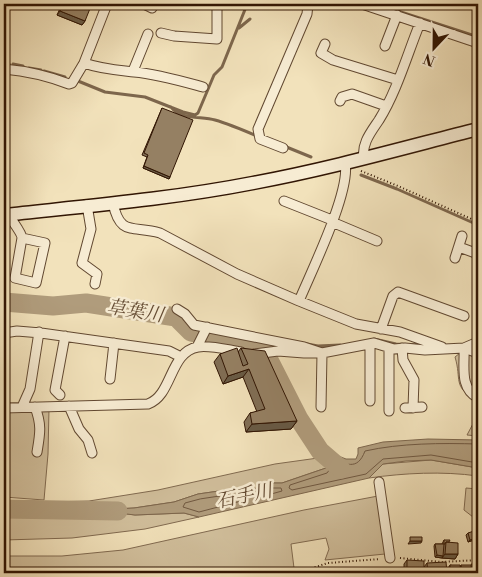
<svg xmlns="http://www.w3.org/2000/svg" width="482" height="577" font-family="'Libre Bodoni','Noto Serif JP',serif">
<rect width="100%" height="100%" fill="#f2e2bb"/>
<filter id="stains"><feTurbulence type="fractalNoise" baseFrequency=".004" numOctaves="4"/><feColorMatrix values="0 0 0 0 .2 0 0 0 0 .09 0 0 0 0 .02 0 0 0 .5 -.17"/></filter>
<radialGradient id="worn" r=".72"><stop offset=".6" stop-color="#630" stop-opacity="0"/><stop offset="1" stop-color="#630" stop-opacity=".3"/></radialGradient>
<!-- green -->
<path fill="#d1bf9c" stroke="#816a50" d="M 460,353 L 478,356 L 478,436 L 467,435 L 475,420 L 476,400 C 452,386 462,380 455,357 Z
M 49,409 L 48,454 L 44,500 L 4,497 L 4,411 Z
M 318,458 L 326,468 L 282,483 L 272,483 L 244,492 L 226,490 L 198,494 L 174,502 L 134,508 L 98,510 L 135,515 L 184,513 L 199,517 L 145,529 L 72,538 L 4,540 L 4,503 L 89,501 L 158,490 L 275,464 Z
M 431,460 L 478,468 L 478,476 C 442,471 405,473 369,478 L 383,464 Z
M 466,488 L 478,489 L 478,537 L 473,517 L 464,510 Z
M 378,496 L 385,554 L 325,560 L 329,549 L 326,538 L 291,544 L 294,568 L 244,573 L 4,573 L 4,556 L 62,556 L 123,550 L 304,510 Z"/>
<!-- water -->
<path fill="#b09c7c" stroke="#7d664c" d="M 428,439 L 478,440 L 478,468 L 431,460 L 406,461 L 383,464 L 369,478 L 199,517 L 184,513 L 135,515 L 93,510 L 134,508 L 174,502 L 198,494 L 226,490 L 244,492 L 272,483 L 282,483 L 326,468 L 318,458 L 328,452 L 346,459 L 356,459 L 358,454 L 358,448 L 383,442 Z"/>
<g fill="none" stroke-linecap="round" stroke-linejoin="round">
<!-- shore -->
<path stroke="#705840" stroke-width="1" d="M 478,444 C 441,443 401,443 365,451 C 357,472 346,463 330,459 L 328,462 L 330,469 L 327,473 L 290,485 L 289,488 L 292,490 L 366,474 L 383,459 L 431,455 L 478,463
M 273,488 L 281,488 L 282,491 L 257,498 L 254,497 L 256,493 Z
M 227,495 L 243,497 L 245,500 L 199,512 L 183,507 L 185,503 L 200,499 Z"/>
<!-- stream -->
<path stroke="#7d664c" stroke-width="3" d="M 376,4 L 472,35
M 267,6 L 270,4
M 239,28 L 250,19
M 4,63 L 9,64
M 13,64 L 23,66
M 29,68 L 41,70
M 44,71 L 65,77
M 78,81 L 105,92 L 145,97 L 183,112 L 195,115 L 198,113 L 214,75 L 222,67 L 246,7 L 245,4
M 171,107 C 181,120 201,116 215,120 C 229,124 243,130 257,136
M 284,146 L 311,157
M 361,175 L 397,189 L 478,225
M 182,323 L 185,322
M 374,339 L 396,344 L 417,345
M 307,344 L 318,346 L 340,345"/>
<!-- river -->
<path stroke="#b09c7c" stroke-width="19" d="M 4,302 L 53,306 L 86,303 L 176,317 L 191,332 L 261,348 L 269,360 L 299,419 L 320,451 L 341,469
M 4,509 L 118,511"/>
<!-- lane casing -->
<g stroke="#614831" stroke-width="7">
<path id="lane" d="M 478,4 L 478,9"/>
</g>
<!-- street casing -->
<g stroke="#614831" stroke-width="11">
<path id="street" d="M 144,4 L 152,8
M 362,4 L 478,43
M 161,33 L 174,36 L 217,39 L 217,4
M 325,44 L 321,53 L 333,60 L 398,80
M 385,46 L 397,15
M 84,63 C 101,69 116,70 134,72 C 157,74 181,81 203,87
M 4,69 C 27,71 48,76 69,84 L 72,83 L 84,63 L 107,4
M 133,71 L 148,34
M 340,101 L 342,97 L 352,94 L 386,106
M 283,148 L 260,139 L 258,129 L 307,14 L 308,4
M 364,159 C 361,144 371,132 379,120 C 397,91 407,55 420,23
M 284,201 L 332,220
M 113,203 C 120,237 133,225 160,233 L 237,274 L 299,301 L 356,324 L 400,332 L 442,347
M 87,205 L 91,229 L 82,263 L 97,274 L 95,284
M 8,214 C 12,221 22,233 22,238 L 15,278 L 36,283 L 45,243 L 22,238
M 332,222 L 377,241
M 459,247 L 478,254
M 455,258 L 462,236
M 299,301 C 311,272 351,191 345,163
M 177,309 L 185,314 L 194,325 L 304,347 L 322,353 L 321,407
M 381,329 L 393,296 L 398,292 L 464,316
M 4,333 L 17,331 L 41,333 L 169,351 L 181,357
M 197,347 L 207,327
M 402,348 L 403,360 L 414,380 L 413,408
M 464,348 C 465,366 459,388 478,398
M 464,348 L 478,342
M 254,354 L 278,351 L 304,353 L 322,353 L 374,343 L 394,349 L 405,348 L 425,350 L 464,348 L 478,353
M 110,379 L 114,343
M 60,395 L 55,390 L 65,336
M 370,401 L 370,344
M 69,406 L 79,429 L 88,440 L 92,453
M 22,407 L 30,389 L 39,332
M 35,407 C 42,425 40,434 37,452
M 4,408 L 148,404 C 173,395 169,352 198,347 C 211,345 228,350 241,352
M 405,408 L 422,407
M 389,411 L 389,348
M 379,482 L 390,558"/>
</g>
<!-- secondary casing -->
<g stroke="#311503" stroke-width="15">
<path id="secondary" d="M 4,215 C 87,206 171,199 253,183 C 329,169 403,148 478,129"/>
</g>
<!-- path -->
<path stroke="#311503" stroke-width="2" stroke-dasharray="1 2.5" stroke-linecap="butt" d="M 361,171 L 398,186 L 478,222
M 400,558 L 442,562 L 478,560
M 284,573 L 300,572 L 328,563 L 380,559"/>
<!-- lane -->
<use href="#lane" stroke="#f7ecd3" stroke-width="4.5"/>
<!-- street -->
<use href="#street" stroke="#f7ecd3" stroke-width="9"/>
<!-- secondary -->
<use href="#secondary" stroke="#f7ecd3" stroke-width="12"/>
</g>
<!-- wall -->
<path fill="#806e55" stroke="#311503" d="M 62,4 L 86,4 L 85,21 L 82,25 L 57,15 Z
M 162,108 L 170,177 L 169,179 L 143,168 L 147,157 L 142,155 Z
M 241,348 L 297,421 L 291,429 L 246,432 L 244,422 L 250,413 L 257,412 L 243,377 L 223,384 L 214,362 L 220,354 L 238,352 Z
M 468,533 L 476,538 L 474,540 L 468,542 L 466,535 Z
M 444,540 L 449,542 L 458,554 L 455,559 L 442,558 L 442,557 L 442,558 L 435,557 L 434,546 L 435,544 L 442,544 Z
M 407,560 L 422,573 L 404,573 L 404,564 Z
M 474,561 L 478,573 L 472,573 L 471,565 Z
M 427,563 L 447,573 L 425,573 L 424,567 Z
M 450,565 L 460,567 L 461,565 L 472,573 L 447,573 L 447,570 Z"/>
<!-- shaded-wall -->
<path fill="#685a45" stroke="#311503" d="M 60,11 L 85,21 L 82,25 L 57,15 Z
M 144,166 L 170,177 L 169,179 L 143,168 Z
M 249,369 L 243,377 L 223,384 L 228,376 Z
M 297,421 L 291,429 L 246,432 L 252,424 Z
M 476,538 L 474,540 L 468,542 L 470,540 Z
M 410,541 L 422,541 L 421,543 L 408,544 Z
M 445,554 L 458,554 L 455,559 L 442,558 Z
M 437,555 L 443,556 L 442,558 L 435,557 Z
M 424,570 L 422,573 L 406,573 L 407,571 Z"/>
<!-- building -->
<path fill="#958063" stroke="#311503" d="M 63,4 L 86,4 L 91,6 L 85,21 L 60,11 Z
M 162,108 L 193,120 L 170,177 L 144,166 L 148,155 L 144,153 Z
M 237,348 L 243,366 L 248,364 L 241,348 L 265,351 L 297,421 L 252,424 L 250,413 L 265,409 L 249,369 L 228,376 L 220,354 Z
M 474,531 L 476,538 L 470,540 L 468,533 Z
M 410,537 L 422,537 L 422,541 L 410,541 Z
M 444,540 L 450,540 L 449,542 L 446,542 L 445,544 L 444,544 Z
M 446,542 L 458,543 L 458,554 L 445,554 Z
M 435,544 L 444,544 L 443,556 L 437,555 Z
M 407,560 L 424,561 L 424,570 L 407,571 Z
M 478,560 L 478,573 L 475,573 L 474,561 Z
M 446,562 L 447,573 L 428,573 L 427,563 Z
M 450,565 L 460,565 L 461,573 L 450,573 Z
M 461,565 L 471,565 L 472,573 L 462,573 Z"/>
<g text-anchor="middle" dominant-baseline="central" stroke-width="5" stroke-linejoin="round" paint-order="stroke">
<!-- water labels -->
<g font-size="19" font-style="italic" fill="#644b33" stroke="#f7ecd3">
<text transform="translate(135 311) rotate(9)">草葉川</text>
<text transform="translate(244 496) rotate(-12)">石手川</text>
</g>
</g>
<!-- margin -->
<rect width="482" height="577" fill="none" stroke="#f2e2bb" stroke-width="20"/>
<rect x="5" y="5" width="472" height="567" fill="none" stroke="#311503" stroke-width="2.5"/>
<rect x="10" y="10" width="462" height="557" fill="none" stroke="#311503"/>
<!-- north arrow -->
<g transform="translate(434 48) rotate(202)" stroke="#f7ecd3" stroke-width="4" paint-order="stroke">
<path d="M0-4L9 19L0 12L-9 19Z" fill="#311503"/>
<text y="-8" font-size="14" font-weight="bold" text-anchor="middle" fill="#311503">N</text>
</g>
<rect width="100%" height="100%" filter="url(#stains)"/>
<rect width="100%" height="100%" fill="url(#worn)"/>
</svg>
